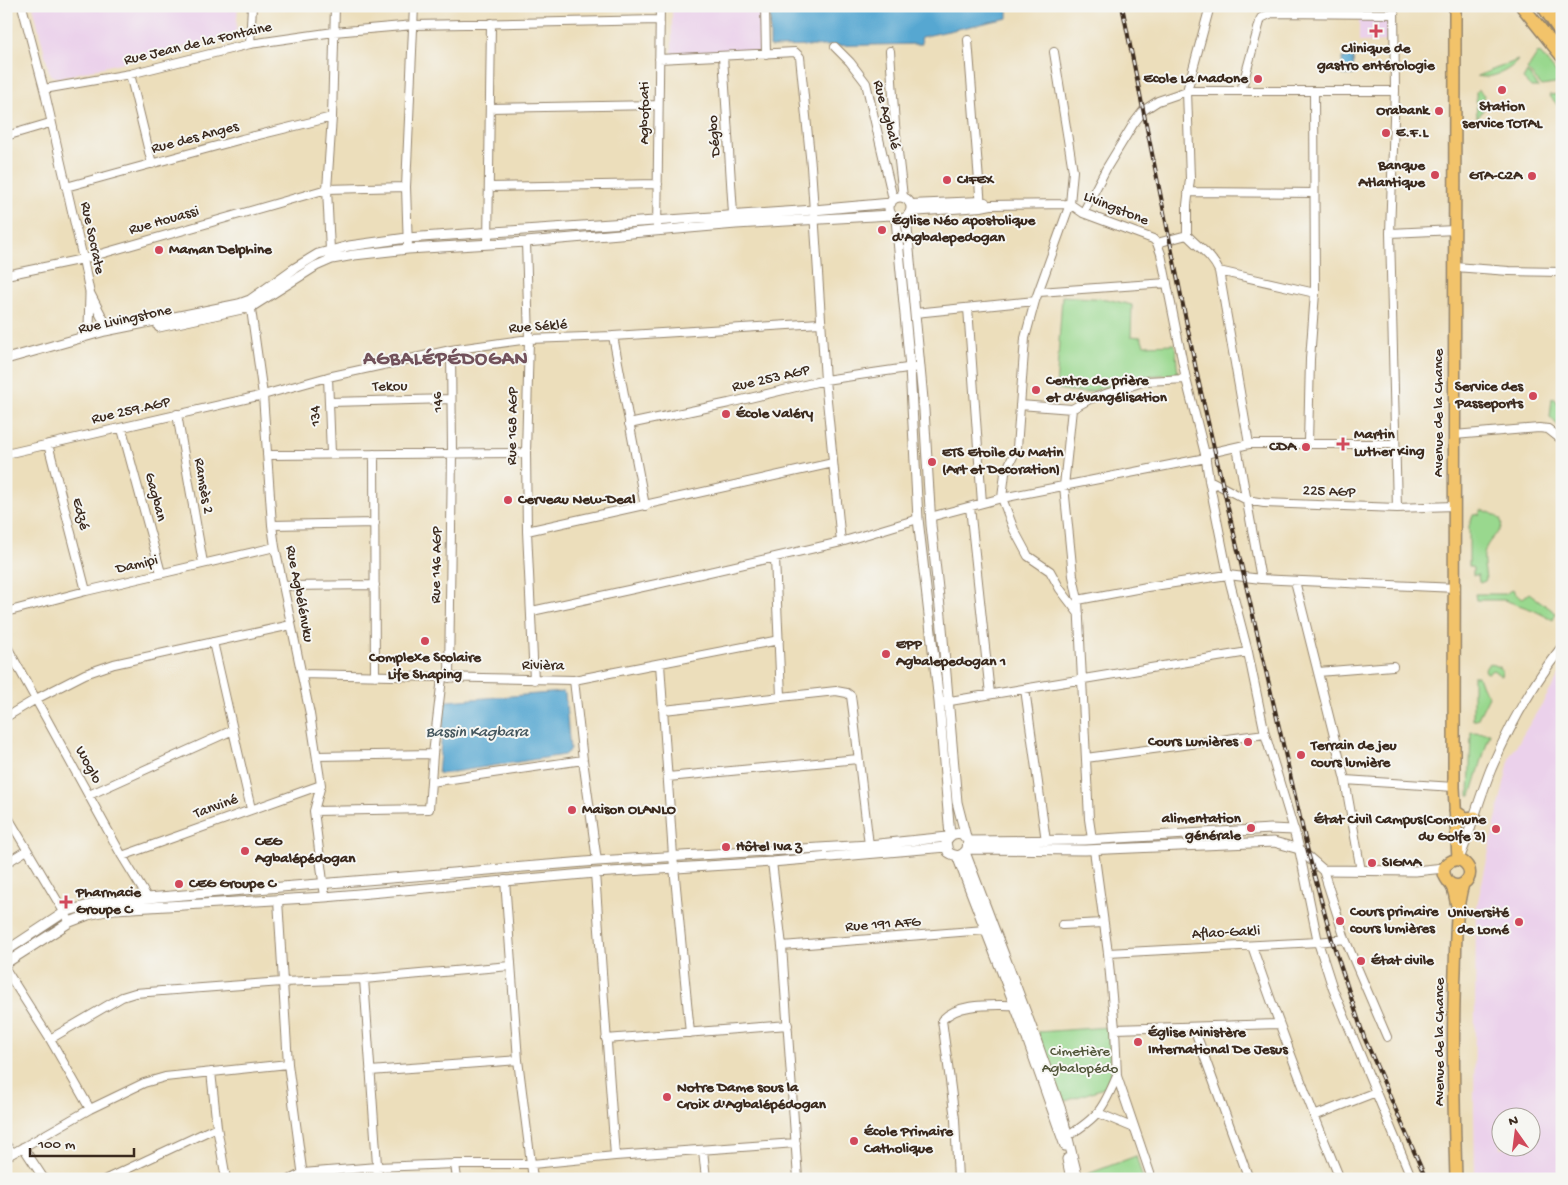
<svg xmlns="http://www.w3.org/2000/svg" width="1568" height="1185" font-family="'Gochi Hand',sans-serif">
<rect width="100%" height="100%" fill="#f6f6f2"/>
<filter id="ink" filterUnits="userSpaceOnUse"><feTurbulence type="fractalNoise" baseFrequency=".02" numOctaves="2"/><feDisplacementMap in="SourceGraphic" scale="10" xChannelSelector="R" yChannelSelector="G"/><feConvolveMatrix kernelMatrix="1 2 1 2 8 2 1 2 1" color-interpolation-filters="sRGB"/></filter>
<filter id="wash" filterUnits="userSpaceOnUse"><feTurbulence type="fractalNoise" baseFrequency=".0096" numOctaves="4" result="noise"/><feDisplacementMap in="SourceGraphic" scale="20" xChannelSelector="R" yChannelSelector="G"/><feGaussianBlur stdDeviation="1.12" result="paint"/><feColorMatrix in="noise" values="0 0 0 0 0 0 0 0 0 0 0 0 0 0 0 0 0 1.4 0 .05"/><feComposite in="paint" operator="in"/></filter>
<g filter="url(#wash)">
<rect width="100%" height="100%" fill="#ecdebb"/>
<!-- built -->
<path fill="#ebd1eb" fill-rule="evenodd" d="M 33,6 L 238,6 L 236,32 L 232,35 L 59,78 L 50,75 Z
M 672,6 L 763,6 L 763,52 L 672,55 Z
M 1392,19 L 1392,41 L 1359,42 L 1359,20 Z
M 1562,671 L 1562,1179 L 1475,1179 L 1474,1109 L 1476,910 L 1510,756 ZM 1500,1118 L 1530,1118 L 1530,1148 L 1500,1148 Z"/>
<!-- green -->
<path fill="#99d88e" stroke="#6a8156" d="M 1538,53 L 1541,54 L 1561,79 L 1561,83 L 1542,86 L 1527,70 Z
M 1518,60 C 1510,71 1490,80 1477,76 Z
M 1527,72 L 1539,87 L 1531,87 L 1523,79 Z
M 1478,90 L 1484,95 C 1484,106 1485,111 1477,118 L 1476,92 Z
M 1562,94 L 1562,107 L 1560,108 L 1549,95 Z
M 1562,282 L 1562,336 L 1557,335 Z
M 1062,296 L 1107,299 L 1132,305 L 1131,336 L 1141,337 L 1144,345 L 1175,344 L 1178,374 L 1142,376 L 1085,393 L 1056,389 Z
M 1552,398 L 1555,399 L 1562,409 L 1562,430 L 1550,417 Z
M 1481,510 C 1487,511 1492,513 1496,516 C 1513,527 1488,536 1485,551 C 1482,560 1485,569 1486,579 L 1485,581 L 1480,583 L 1479,582 L 1478,575 L 1473,575 L 1473,568 L 1469,566 L 1469,526 L 1473,515 L 1480,514 Z
M 1513,589 L 1515,594 L 1523,598 L 1529,593 L 1556,613 L 1553,620 L 1533,610 L 1504,600 L 1476,600 L 1475,594 L 1505,594 Z
M 1489,663 L 1500,667 L 1502,671 L 1501,676 L 1493,670 L 1488,673 L 1486,672 L 1485,669 Z
M 1473,676 L 1478,676 L 1482,687 L 1489,696 L 1477,720 L 1473,720 Z
M 1471,732 L 1490,733 L 1471,796 L 1469,796 Z
M 1108,1027 L 1112,1085 L 1060,1103 L 1038,1032 Z
M 1136,1156 L 1143,1179 L 1086,1179 L 1085,1175 Z"/>
<!-- water -->
<path fill="#56a7d1" stroke="#486878" d="M 770,6 L 1008,6 L 1008,18 L 921,37 L 922,44 L 770,47 Z
M 1353,57 L 1354,75 L 1343,75 L 1342,58 Z
M 563,692 L 565,694 L 570,750 L 564,755 L 440,774 L 438,773 L 445,704 L 447,701 Z"/>
</g>
<g filter="url(#ink)">
<g fill="none" stroke-linecap="round" stroke-linejoin="round">
<!-- minor casing -->
<g stroke="#94846c" stroke-width="10">
<path id="minor" d="M 22,6 L 44,89 L 83,259 L 90,294
M 765,6 L 766,54
M 1210,6 L 1187,91 L 1190,179 L 1187,205 L 1187,235 C 1199,248 1212,255 1219,271 L 1249,444
M 1394,6 L 1395,91 L 1390,233 L 1397,508
M 968,40 L 981,207
M 250,44 L 252,6
M 835,47 L 850,62 L 866,83 L 893,199
M 890,51 L 895,125 L 903,197
M 1054,52 L 1073,171 L 1070,204 L 1035,301 L 1025,338 L 1017,448 L 1005,473 L 1002,498 L 1014,530 L 1028,556 L 1050,571 L 1060,589 L 1079,614
M 723,56 L 733,214
M 659,59 L 795,52 L 800,57 L 811,166 L 825,380 L 841,542
M 130,74 L 152,164
M 44,89 L 130,74 L 250,44 L 334,32 L 414,25 L 659,20
M 1241,91 L 1261,18 L 1272,13 L 1394,14
M 490,108 L 658,105
M 6,136 L 50,123
M 66,187 L 242,139 L 332,117
M 489,187 L 658,184
M 1188,192 L 1314,193
M 911,204 L 981,201 L 985,202
M 911,212 L 981,207 L 991,205 L 1070,204 L 1083,213 L 1153,239 L 1157,243 L 1161,254 L 1186,379 L 1205,454 L 1209,480 L 1228,575 L 1248,652 L 1265,734 L 1294,830
M 1083,213 L 1106,169 L 1134,123 L 1144,110 L 1158,101 L 1187,91 L 1395,91
M 657,231 L 660,6
M 1390,233 L 1455,230
M 526,242 L 529,339 L 526,453 L 527,531 L 534,680
M 1157,243 L 1187,235
M 488,244 L 491,23
M 408,249 L 406,187 L 414,6
M 331,256 L 330,250 L 327,189 L 332,117 L 335,6
M 1455,267 L 1509,271 L 1562,272
M 1219,271 L 1315,293
M 6,275 L 83,259 L 327,189 L 406,187
M 1039,292 L 1167,283
M 250,302 L 263,395 L 272,525 L 275,547 L 310,714 L 321,785 L 314,811 L 325,897
M 968,308 L 982,503
M 915,313 L 1035,301
M 613,336 L 645,506
M 328,377 L 331,454
M 330,402 L 451,399
M 1020,405 L 1072,409 L 1090,399 L 1146,381 L 1186,379
M 1072,409 L 1064,486 L 1073,576 L 1078,600 L 1089,819 L 1092,839
M 177,414 L 203,563
M 629,424 L 729,403 L 825,380 L 914,367
M 122,429 L 161,573
M 1454,435 L 1539,428 L 1548,429 L 1562,440
M 1308,443 L 1310,359 L 1315,293 L 1314,91
M 48,444 L 86,591
M 1237,447 L 1261,579
M 6,454 L 263,395 L 328,377 L 451,350 L 529,339 L 613,336 L 820,323
M 374,454 L 375,676
M 1205,454 L 1249,444 L 1394,444
M 267,455 L 526,453
M 1209,480 L 1247,500 L 1264,503 L 1397,508 L 1454,506
M 970,507 L 990,694
M 930,517 L 1002,498 L 1206,458
M 272,525 L 375,523
M 527,531 L 833,463
M 775,558 L 781,696
M 1295,581 L 1345,780 L 1361,871
M 284,586 L 375,585
M 1078,600 L 1147,587 L 1228,575 L 1261,579 L 1456,588
M 532,611 L 661,583 L 841,542 L 918,519
M 6,612 L 86,591 L 275,547
M 213,642 L 251,809
M 6,645 L 122,856 L 147,897
M 660,664 L 673,856 L 690,1033
M 1318,672 L 1393,666
M 302,674 L 574,680 L 779,640
M 449,678 L 452,453 L 451,350
M 574,680 L 583,760 L 597,861
M 1025,689 L 1046,841
M 944,702 L 1248,652
M 664,710 L 836,691 L 847,693 L 851,696 L 853,711 L 869,845
M 6,717 L 36,699 L 85,674 L 114,664 L 291,625
M 317,756 L 433,754
M 1086,758 L 1265,734
M 668,777 L 858,759
M 1345,780 L 1454,787
M 431,782 L 583,760
M 89,795 L 233,730
M 314,811 L 429,809 L 433,754 L 442,678
M 6,814 L 70,922
M 1299,849 L 1318,942 L 1333,989 L 1412,1179
M 1094,850 L 1108,953 L 1115,1029 L 1117,1076 L 1152,1179
M 122,856 L 321,785
M 772,862 L 782,946 L 798,1179
M 6,863 L 27,850
M 1323,870 L 1345,939 L 1387,1037
M 595,873 L 615,1156
M 505,880 L 518,1060 L 533,1179
M 278,900 L 288,1064 L 303,1177
M 1062,925 L 1104,923
M 782,946 L 985,930
M 1252,946 C 1279,1025 1308,1102 1340,1179
M 1108,953 L 1318,942 L 1345,939
M 6,970 L 50,1039 L 90,1109
M 364,979 L 378,1179
M 1194,1028 L 1249,1179
M 1115,1029 L 1279,1024
M 50,1039 L 122,997 L 135,993 L 282,982 L 364,979 L 510,966
M 606,1039 L 788,1025
M 370,1071 L 518,1060
M 211,1072 L 217,1127 L 226,1179
M 1098,1113 L 1134,1128
M 1314,1116 L 1376,1092
M 1068,1136 C 1099,1116 1103,1109 1117,1076
M 6,1145 L 13,1153
M 23,1147 L 44,1179
M 703,1150 L 706,1179
M 6,1157 L 90,1109 L 144,1083 L 165,1077 L 288,1064
M 455,1164 L 457,1179
M 106,1179 L 217,1127
M 291,1179 L 303,1173 L 377,1167 L 455,1164 L 532,1164 L 615,1156 L 796,1143
M 958,1179 L 955,1119 L 942,1020 C 961,1001 994,1006 1019,1005"/>
</g>
<!-- tertiary casing -->
<g stroke="#94846c" stroke-width="11">
<path id="tertiary" d="M889 208a11 11 0 1 1 22 0a11 11 0 1 1-22 0Z
M 906,218 L 924,410 L 931,525 L 941,616 L 957,802 L 966,837
M 896,219 L 910,368 L 918,519 L 939,702 L 950,836
M 90,294 L 106,325 L 113,329
M 159,327 L 251,307 L 316,266 L 332,259 L 354,255 L 408,249 L 526,242 L 736,224 L 891,215
M 86,336 L 89,327 L 90,295
M 6,359 L 105,331 L 239,304 L 250,300 L 295,268 L 318,254 L 349,246 L 407,238 L 814,210 L 891,203
M 968,841 L 1085,840 L 1271,829 L 1294,830 L 1299,849
M 967,849 L 968,841 L 962,834 C 954,832 950,835 946,842 L 948,852 C 955,857 962,857 967,849 L 1085,850 L 1274,842 L 1299,849 L 1323,870 L 1415,871 L 1444,868
M 965,852 L 1033,1031 L 1061,1110 L 1078,1179
M 957,856 L 1020,1019 L 1065,1146
M 1459,859 C 1471,830 1479,799 1491,769 C 1509,727 1533,683 1562,647
M 6,951 L 65,912 L 99,902 L 597,861 L 869,845 L 948,837
M 6,963 L 70,922 L 88,915 L 115,909 L 325,897 L 595,873 L 772,862 L 946,847
M 1067,1159 L 1071,1179"/>
</g>
<!-- primary casing -->
<g stroke="#94846c" stroke-width="14">
<path id="primary" d="M 1455,6 L 1454,787 L 1458,859
M 1455,811 L 1465,818 L 1475,817
M 1449,883 C 1454,886 1459,887 1464,883 C 1480,872 1458,847 1444,868 C 1443,878 1448,880 1452,887 C 1455,892 1455,899 1457,905
M 1456,1179 C 1454,1110 1452,1040 1455,971 C 1456,942 1455,912 1463,884"/>
</g>
<!-- trunk casing -->
<g stroke="#94846c" stroke-width="15">
<path id="trunk" d="M 1522,6 L 1562,56
M 1543,6 L 1562,34"/>
</g>
<!-- minor -->
<use href="#minor" stroke="#fff" stroke-width="8"/>
<!-- tertiary -->
<use href="#tertiary" stroke="#fff" stroke-width="9"/>
<!-- primary -->
<use href="#primary" stroke="#f2c36a" stroke-width="11"/>
<!-- trunk -->
<use href="#trunk" stroke="#f2c36a" stroke-width="12"/>
<!-- rail casing -->
<g stroke="#3b2a1e" stroke-width="4">
<path id="rail" d="M 1122,6 L 1198,379 L 1309,856 L 1332,940 L 1364,1037 L 1426,1179"/>
</g>
<!-- rail -->
<use href="#rail" stroke="#f6f6f2" stroke-width="2" stroke-dasharray="5.5" stroke-linecap="butt"/>
</g>
</g>
<!-- markers -->
<g fill="#d1495b" stroke="#f6f6f2" stroke-width="2">
<path d="M1373.5 23.5h5v5h5v5h-5v5h-5v-5h-5v-5h5z"/>
<circle cx="1258" cy="79" r="5"/>
<circle cx="1502" cy="90" r="5"/>
<circle cx="1439" cy="111" r="5"/>
<circle cx="1386" cy="133" r="5"/>
<circle cx="1435" cy="175" r="5"/>
<circle cx="1532" cy="176" r="5"/>
<circle cx="947" cy="180" r="5"/>
<circle cx="882" cy="230" r="5"/>
<circle cx="159" cy="250" r="5"/>
<circle cx="1036" cy="390" r="5"/>
<circle cx="1533" cy="396" r="5"/>
<circle cx="726" cy="414" r="5"/>
<path d="M1340.5 436.5h5v5h5v5h-5v5h-5v-5h-5v-5h5z"/>
<circle cx="1306" cy="447" r="5"/>
<circle cx="932" cy="462" r="5"/>
<circle cx="508" cy="500" r="5"/>
<circle cx="425" cy="641" r="5"/>
<circle cx="886" cy="654" r="5"/>
<circle cx="1248" cy="742" r="5"/>
<circle cx="1301" cy="755" r="5"/>
<circle cx="572" cy="810" r="5"/>
<circle cx="1251" cy="828" r="5"/>
<circle cx="1496" cy="829" r="5"/>
<circle cx="726" cy="847" r="5"/>
<circle cx="245" cy="851" r="5"/>
<circle cx="1372" cy="863" r="5"/>
<circle cx="179" cy="884" r="5"/>
<path d="M63.5 894.5h5v5h5v5h-5v5h-5v-5h-5v-5h5z"/>
<circle cx="1340" cy="921" r="5"/>
<circle cx="1519" cy="922" r="5"/>
<circle cx="1361" cy="961" r="5"/>
<circle cx="1138" cy="1042" r="5"/>
<circle cx="667" cy="1097" r="5"/>
<circle cx="854" cy="1141" r="5"/>
</g>
<g text-anchor="middle" dominant-baseline="central" stroke-width="4" stroke-linejoin="round" paint-order="stroke">
<!-- street labels -->
<g font-size="15" fill="#3b2a1e" stroke="#f6f6f2">
<text transform="translate(198 44) rotate(-13)">Rue Jean de la Fontaine</text>
<text transform="translate(645 113) rotate(-90)">Agbofoati</text>
<text transform="translate(886 115) rotate(75)">Rue Agbalé</text>
<text transform="translate(715 136) rotate(-94)">Dégbo</text>
<text transform="translate(195 138) rotate(-15)">Rue des Anges</text>
<text transform="translate(1116 209) rotate(22)">Livingstone</text>
<text transform="translate(164 221) rotate(-16)">Rue Houassi</text>
<text transform="translate(92 238) rotate(78)">Rue Socrate</text>
<text transform="translate(125 320) rotate(-12)">Rue Livingstone</text>
<text transform="translate(538 327) rotate(-4)">Rue Séklé</text>
<text transform="translate(771 379) rotate(-13)">Rue 253 AGP</text>
<text transform="translate(390 387) rotate(-1)">Tekou</text>
<text transform="translate(438 402) rotate(-90)">146</text>
<text transform="translate(131 411) rotate(-13)">Rue 259.AGP</text>
<text transform="translate(1439 413) rotate(-90)">Avenue de la Chance</text>
<text transform="translate(316 416) rotate(-92)">134</text>
<text transform="translate(513 426) rotate(-89)">Rue 168 AGP</text>
<text transform="translate(203 486) rotate(80)">Ramsès 2</text>
<text transform="translate(1329 492) rotate(2)">225 AGP</text>
<text transform="translate(155 497) rotate(75)">Gagban</text>
<text transform="translate(80 514) rotate(76)">Edzé</text>
<text transform="translate(137 565) rotate(-13)">Damipi</text>
<text transform="translate(437 565) rotate(-89)">Rue 146 AGP</text>
<text transform="translate(299 594) rotate(79)">Rue Agbélénuku</text>
<text transform="translate(543 666) rotate(1)">Rivièra</text>
<text transform="translate(88 765) rotate(61)">Woglo</text>
<text transform="translate(216 807) rotate(-20)">Tanviné</text>
<text transform="translate(883 925) rotate(-4)">Rue 191 AFG</text>
<text transform="translate(1226 933) rotate(-3)">Aflao-Gakli</text>
<text transform="translate(1440 1042) rotate(-90)">Avenue de la Chance</text>
</g>
<!-- poi labels -->
<g font-size="15" font-weight="bold" fill="#3b2a1e" stroke="#f6f6f2" text-anchor="start">
<text x="1376" y="49" text-anchor="middle">Clinique de<tspan x="1376" dy="17">gastro entérologie</tspan></text>
<text x="1248" y="79" text-anchor="end">Ecole La Madone</text>
<text x="1502" y="107" text-anchor="middle">Station<tspan x="1502" dy="17">service TOTAL</tspan></text>
<text x="1429" y="111" text-anchor="end">Orabank</text>
<text x="1396" y="133">E.F.L</text>
<text x="1425" y="166" text-anchor="end">Banque<tspan x="1425" dy="17">Atlantique</tspan></text>
<text x="1522" y="176" text-anchor="end">GTA-C2A</text>
<text x="957" y="180">CIFEX</text>
<text x="892" y="221">Église Néo apostolique<tspan x="892" dy="17">d'Agbalepedogan</tspan></text>
<text x="169" y="250">Maman Delphine</text>
<text x="1046" y="381">Centre de prière<tspan x="1046" dy="17">et d'évangélisation</tspan></text>
<text x="1523" y="387" text-anchor="end">Service des<tspan x="1523" dy="17">Passeports</tspan></text>
<text x="736" y="414">École Valéry</text>
<text x="1354" y="435">Martin<tspan x="1354" dy="17">Luther King</tspan></text>
<text x="1296" y="447" text-anchor="end">CDA</text>
<text x="942" y="453">ETS Etoile du Matin<tspan x="942" dy="17">(Art et Decoration)</tspan></text>
<text x="518" y="500">Cerveau New-Deal</text>
<text x="896" y="645">EPP<tspan x="896" dy="17">Agbalepedogan 1</tspan></text>
<text x="425" y="658" text-anchor="middle">Complexe Scolaire<tspan x="425" dy="17">Life Shaping</tspan></text>
<text x="1238" y="742" text-anchor="end">Cours Lumières</text>
<text x="1311" y="746">Terrain de jeu<tspan x="1311" dy="17">cours lumière</tspan></text>
<text x="582" y="810">Maison OLANLO</text>
<text x="1241" y="819" text-anchor="end">alimentation<tspan x="1241" dy="17">générale</tspan></text>
<text x="1486" y="820" text-anchor="end">État Civil Campus(Commune<tspan x="1486" dy="17">du Golfe 3)</tspan></text>
<text x="255" y="842">CEG<tspan x="255" dy="17">Agbalépédogan</tspan></text>
<text x="736" y="847">Hôtel Iva z</text>
<text x="1382" y="863">SIGMA</text>
<text x="189" y="884">CEG Groupe C</text>
<text x="76" y="893">Pharmacie<tspan x="76" dy="17">Groupe C</tspan></text>
<text x="1350" y="912">Cours primaire<tspan x="1350" dy="17">cours lumières</tspan></text>
<text x="1509" y="913" text-anchor="end">Université<tspan x="1509" dy="17">de Lomé</tspan></text>
<text x="1371" y="961">État civile</text>
<text x="1148" y="1033">Église Ministère<tspan x="1148" dy="17">International De Jesus</tspan></text>
<text x="677" y="1088">Notre Dame sous la<tspan x="677" dy="17">Croix d'Agbalépédogan</tspan></text>
<text x="864" y="1132">École Primaire<tspan x="864" dy="17">Catholique</tspan></text>
</g>
<!-- park labels -->
<g font-size="15" fill="#52563a" stroke="#f6f6f2">
<text x="1080" y="1052">Cimetière<tspan x="1080" dy="17">Agbalopédo</tspan></text>
</g>
<!-- water labels -->
<g font-size="16" font-style="italic" fill="#44565d" stroke="#f6f6f2">
<text x="477" y="733">Bassin Kagbara</text>
</g>
<!-- district labels -->
<g font-size="20" font-weight="bold" letter-spacing="1" fill="#72525b" stroke="#f6f6f2">
<text x="446" y="360">AGBALÉPÉDOGAN</text>
</g>
</g>
<!-- margin -->
<rect width="1568" height="1185" fill="none" stroke="#f6f6f2" stroke-width="25"/>
<!-- north arrow -->
<g transform="translate(1516 1132) rotate(346)"><circle r="24" fill="#f6f6f2" stroke="#aba49d"/>
<path d="M0-4L9 19L0 12L-9 19Z" fill="#d1495b"/>
<text y="-8" font-size="14" font-weight="bold" text-anchor="middle" fill="#3b2a1e">N</text>
</g>
<!-- scale -->
<path d="M30 1148v8h104v-8" fill="none" stroke="#3b2a1e" stroke-width="2.5"/>
<text x="38" y="1148" font-size="15" fill="#3b2a1e" stroke="#f6f6f2" stroke-width="4" paint-order="stroke">100 m</text>
</svg>
